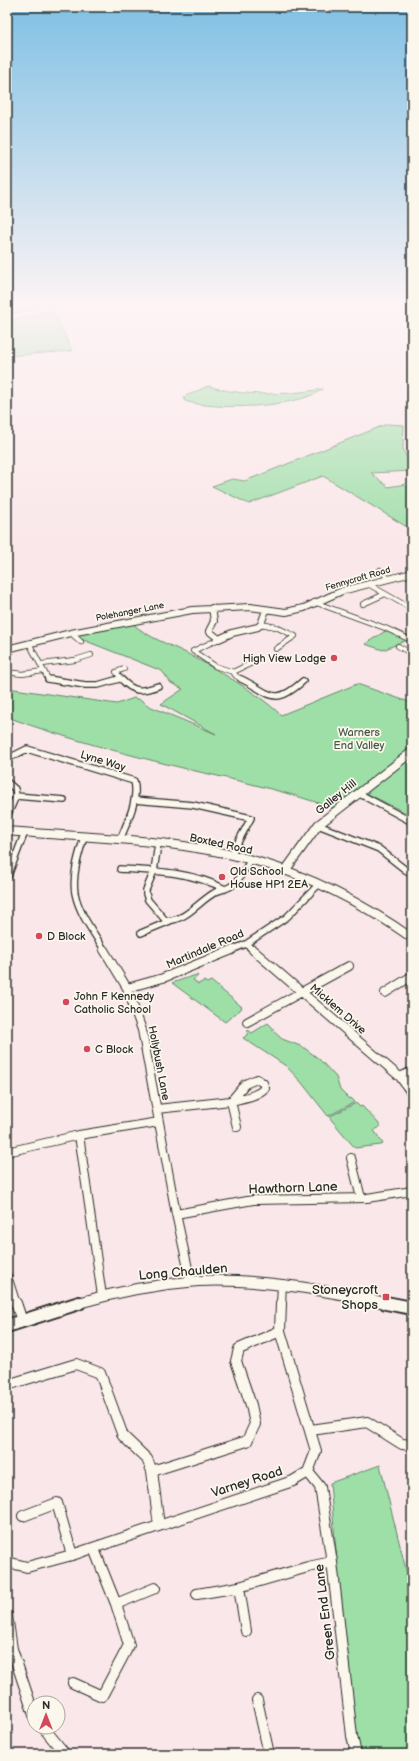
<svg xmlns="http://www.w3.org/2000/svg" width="419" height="1761" font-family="'Balsamiq Sans',sans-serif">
<rect width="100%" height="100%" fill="#fae7e9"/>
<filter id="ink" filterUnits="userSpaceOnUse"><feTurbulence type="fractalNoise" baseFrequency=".025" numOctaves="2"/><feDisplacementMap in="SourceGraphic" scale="8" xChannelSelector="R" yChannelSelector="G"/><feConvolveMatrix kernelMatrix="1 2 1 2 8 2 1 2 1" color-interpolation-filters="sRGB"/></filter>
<g filter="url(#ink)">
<!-- green -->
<path fill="#9edfa8" stroke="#64856a" d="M 53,310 L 72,351 L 7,356 L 7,320 Z
M 208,386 C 244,397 286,395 323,389 C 298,408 215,411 185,401 L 184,397 Z
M 387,424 L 404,425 L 403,449 L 412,471 L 371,473 L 388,487 L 412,483 L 412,530 L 323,476 L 249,504 L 212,486 L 232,479 L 245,481 Z
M 132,623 C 148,638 169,644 188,654 C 217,670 257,692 281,715 L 357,684 L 412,703 L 412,816 L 360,790 L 336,809 C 289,792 240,781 191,770 C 129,755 67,739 7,717 L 7,687 L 14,689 L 117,704 L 134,698 L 141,700 L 149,706 L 216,734 L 161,704 L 183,689 L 171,683 L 162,671 L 81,639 L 74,634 Z
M 387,630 L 407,640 L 383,650 L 365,644 Z
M 196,975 L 198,976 L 193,980 L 198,984 L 204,981 L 207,983 L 211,981 L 242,1007 L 241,1009 L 225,1022 L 172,983 Z
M 268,1023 L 274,1029 L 272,1030 L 282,1039 L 303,1047 L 319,1059 L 336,1077 L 340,1090 L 349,1099 L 351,1098 L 355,1102 L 328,1116 L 302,1083 L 286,1066 L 243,1038 L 247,1035 L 248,1030 L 252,1033 Z
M 356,1103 L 360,1107 L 362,1106 L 381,1126 L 374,1130 L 383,1144 L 381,1145 L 355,1148 L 329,1117 Z
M 380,1465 L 412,1594 L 412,1754 L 360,1754 L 349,1696 L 330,1483 Z"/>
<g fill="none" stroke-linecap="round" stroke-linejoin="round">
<!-- minor-far3 casing -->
<g stroke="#2b2b2b" stroke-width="6">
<path id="minor-far3" d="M 380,570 L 389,579
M 368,584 L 412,609
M 314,602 L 385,628 L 411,640
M 363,604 L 385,594
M 261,624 L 276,627 L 295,636 L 276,649
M 71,633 L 81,642
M 219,639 L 193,651 L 215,666 L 233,672 L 236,676 L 243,680
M 29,643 L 48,679 L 51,680
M 398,646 L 412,654
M 42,664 L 75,660 L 91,655
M 7,672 L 22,674 L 43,671
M 233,672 L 256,661
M 116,680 L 121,678
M 122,680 L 116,672 L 124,669"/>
</g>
<!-- minor-far2 casing -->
<g stroke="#2b2b2b" stroke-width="8">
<path id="minor-far2" d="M 48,679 L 85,685 L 98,685 L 119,679
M 121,679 C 134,693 141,692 158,686
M 241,679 C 271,693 273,708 303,681
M 7,759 L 27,749 L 134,781 C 139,800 127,822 120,840
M 7,782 L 15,789 L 16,796 L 7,817
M 358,793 L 412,822
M 16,796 L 64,800
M 134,800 L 193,805 L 251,818 L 231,855
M 318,825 L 379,849 L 412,875
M 84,837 C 79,854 72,874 75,893 C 79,914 94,933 105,951
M 158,844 L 154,871 L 146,890 L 146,894 L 148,900 L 166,921 C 187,920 197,903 214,893 C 220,889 228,890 234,884 C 241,878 245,869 250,861
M 120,869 C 157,871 192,872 225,889
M 8,876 L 25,832
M 141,933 L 170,921
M 246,944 L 254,951
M 229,951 L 246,944 L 287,917 L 319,884"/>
</g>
<!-- minor-far1 casing -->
<g stroke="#2b2b2b" stroke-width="10">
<path id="minor-far1" d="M 104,950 L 127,988 L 142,1030 L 176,1214 L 191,1282
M 253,950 L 400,1077 L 412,1094
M 127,988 L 163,978 L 232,950
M 385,993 L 412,976
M 247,1022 L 349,966
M 400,1077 L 412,1071
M 257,1079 L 263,1083 L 265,1088 C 256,1097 243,1098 231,1101 L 245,1084 Z
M 157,1109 L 231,1101 L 237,1127
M 79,1135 L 102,1296
M 7,1152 L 79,1135 L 159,1122
M 351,1158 L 361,1198
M 176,1214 L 253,1200 L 367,1198 L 412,1191
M 7,1276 L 16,1304
M 281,1304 L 282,1284"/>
</g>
<!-- minor casing -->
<g stroke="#2b2b2b" stroke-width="12">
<path id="minor" d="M 16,1303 L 22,1321
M 7,1385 L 76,1364 L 100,1373 L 123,1436 L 147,1459 L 152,1471
M 311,1430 L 367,1422 L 402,1444 L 412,1445
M 308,1472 L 320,1487 L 332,1562 L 352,1736 L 356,1754
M 23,1516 L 57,1503 L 72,1555
M 159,1526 L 152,1471 L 247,1441 L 255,1424 L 251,1405 L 236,1361 L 239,1349 L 280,1331
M 94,1549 L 116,1604 L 155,1588
M 7,1562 L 27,1567 L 72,1555 L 293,1481 L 308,1472 L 316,1451 L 280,1331 L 281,1303
M 239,1587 L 246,1631
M 197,1594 L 239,1587 L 308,1567 L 332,1562
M 7,1615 L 12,1649 L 34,1715
M 73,1683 L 102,1696 L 129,1645 L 116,1604
M 257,1700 L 269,1754
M 43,1727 L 65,1754"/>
</g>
<!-- tertiary-far4 casing -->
<g stroke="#2b2b2b" stroke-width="6">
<path id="tertiary-far4" d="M 7,318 L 52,308"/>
</g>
<!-- tertiary-far3 casing -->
<g stroke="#2b2b2b" stroke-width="8">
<path id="tertiary-far3" d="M 212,608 L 214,621 L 209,631 L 219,639 L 232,633 L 258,627 L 261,624 L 266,610
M 7,649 L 71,633 L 192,610 L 250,607 L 286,612 L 304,608 L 342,591 L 412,573"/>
</g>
<!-- tertiary-far2 casing -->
<g stroke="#2b2b2b" stroke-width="10">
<path id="tertiary-far2" d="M 7,831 C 90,838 175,838 256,861 C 313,877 364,904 412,938
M 285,871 L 318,825 L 412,752"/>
</g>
<!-- tertiary-far1 casing -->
<g stroke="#2b2b2b" stroke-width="12">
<path id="tertiary-far1" d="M 75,1304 C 115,1292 157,1284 198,1281 C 263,1278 328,1291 391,1304"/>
</g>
<!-- tertiary casing -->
<g stroke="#2b2b2b" stroke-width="16">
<path id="tertiary" d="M 386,1303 L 412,1308
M 7,1326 L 79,1303"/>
</g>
<!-- minor-far3 -->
<use href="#minor-far3" stroke="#fbf7ec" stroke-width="4.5"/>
<!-- minor-far2 -->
<use href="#minor-far2" stroke="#fbf7ec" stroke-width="5.5"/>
<!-- minor-far1 -->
<use href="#minor-far1" stroke="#fbf7ec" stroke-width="8"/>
<!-- minor -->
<use href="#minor" stroke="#fbf7ec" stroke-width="10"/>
<!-- tertiary-far4 -->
<use href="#tertiary-far4" stroke="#fbf7ec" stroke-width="4.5"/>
<!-- tertiary-far3 -->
<use href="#tertiary-far3" stroke="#fbf7ec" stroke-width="6"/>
<!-- tertiary-far2 -->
<use href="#tertiary-far2" stroke="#fbf7ec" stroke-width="8"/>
<!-- tertiary-far1 -->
<use href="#tertiary-far1" stroke="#fbf7ec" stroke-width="10"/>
<!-- tertiary -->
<use href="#tertiary" stroke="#fbf7ec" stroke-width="12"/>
</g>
</g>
<!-- sky -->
<linearGradient id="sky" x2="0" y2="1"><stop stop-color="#7fc0e4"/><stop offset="0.55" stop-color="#fdf4f5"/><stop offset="1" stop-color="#fdf4f5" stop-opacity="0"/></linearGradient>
<rect width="419" height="555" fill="url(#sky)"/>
<!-- markers -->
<g fill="#d1495b" stroke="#fbf7ec" stroke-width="1.5">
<circle cx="334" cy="658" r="4"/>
<circle cx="222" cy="877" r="4"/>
<circle cx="39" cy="936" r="4"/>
<circle cx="66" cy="1002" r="4"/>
<circle cx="87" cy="1049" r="4"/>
<rect x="382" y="1293" width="8" height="8" rx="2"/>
</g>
<g text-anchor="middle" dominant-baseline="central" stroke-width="3.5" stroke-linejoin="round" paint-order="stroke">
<!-- far-street labels -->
<g font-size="9" fill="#2b2b2b" stroke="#fbf7ec">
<text transform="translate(358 579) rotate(-16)">Fennycroft Road</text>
<text transform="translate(130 612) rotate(-11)">Polehanger Lane</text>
</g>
<!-- poi labels -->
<g font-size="11" fill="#2b2b2b" stroke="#fbf7ec" text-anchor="start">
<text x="326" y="658" text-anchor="end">High View Lodge</text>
<text x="230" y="871">Old School<tspan x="230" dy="13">House HP1 2EA</tspan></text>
<text x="47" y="936">D Block</text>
<text x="74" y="996">John F Kennedy<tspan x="74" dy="13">Catholic School</tspan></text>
<text x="95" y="1049">C Block</text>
</g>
<!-- park labels -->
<g font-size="11" fill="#48584a" stroke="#fbf7ec">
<text x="359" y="732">Warners<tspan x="359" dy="13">End Valley</tspan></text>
</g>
<!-- street labels -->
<g font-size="11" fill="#2b2b2b" stroke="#fbf7ec">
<text transform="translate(103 761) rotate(17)">Lyne Way</text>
<text transform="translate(336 797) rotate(-39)">Galley Hill</text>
<text transform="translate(221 844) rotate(12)">Boxted Road</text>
<text transform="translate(205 949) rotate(-23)">Martindale Road</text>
<text transform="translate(338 1009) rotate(41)">Micklem Drive</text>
<text transform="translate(159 1063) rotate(79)">Hollybush Lane</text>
</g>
<!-- near-street labels -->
<g font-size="13" fill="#2b2b2b" stroke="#fbf7ec">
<text transform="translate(293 1188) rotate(-2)">Hawthorn Lane</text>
<text transform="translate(183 1272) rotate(-5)">Long Chaulden</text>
<text transform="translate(247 1482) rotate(-18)">Varney Road</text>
<text transform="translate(325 1612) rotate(-97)">Green End Lane</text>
</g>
<!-- near-poi labels -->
<g font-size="13" fill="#2b2b2b" stroke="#fbf7ec" text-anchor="end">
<text x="378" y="1290">Stoneycroft<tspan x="378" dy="15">Shops</tspan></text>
</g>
</g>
<!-- margin -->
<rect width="419" height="1761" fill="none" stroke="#fbf7ec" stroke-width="24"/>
<rect x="12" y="12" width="395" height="1737" fill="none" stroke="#2b2b2b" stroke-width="1.5" filter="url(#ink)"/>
<!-- north arrow -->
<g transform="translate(46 1715)"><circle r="19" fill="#fbf7ec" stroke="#a8a59f"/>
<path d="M0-3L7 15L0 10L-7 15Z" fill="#d1495b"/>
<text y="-6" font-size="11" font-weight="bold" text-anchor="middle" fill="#2b2b2b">N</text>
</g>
</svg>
